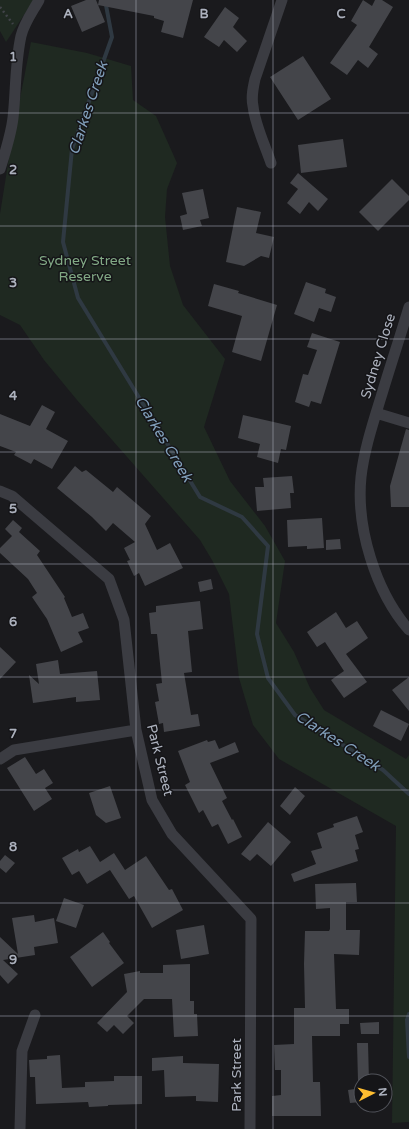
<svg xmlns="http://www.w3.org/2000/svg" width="409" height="1129" font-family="'Varela Round',sans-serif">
<rect width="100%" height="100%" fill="#1a1a1d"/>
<!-- green -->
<path fill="#1f2921" d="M 0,0 L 34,0 L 6,42 L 0,31 Z
M 31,42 L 87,53 L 131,66 L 133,100 L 156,116 L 177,163 L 167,189 L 165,217 L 170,266 L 183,305 L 225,359 L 204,427 L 230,481 L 265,526 L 285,561 L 276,623 L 294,652 L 310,688 L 324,710 L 406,759 L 409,755 L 409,1122 L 392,1123 L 396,826 L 279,759 L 253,725 L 239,678 L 229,594 L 212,560 L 200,540 L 77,400 L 44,360 L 20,325 L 0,315 L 0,214 L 11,145 Z"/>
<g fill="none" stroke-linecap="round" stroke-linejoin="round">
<!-- stream -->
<path stroke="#2f3942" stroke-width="4" d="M 105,0 L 112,37 L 72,149 L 63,242 L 78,298 L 200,497 L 242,517 L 268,546 L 257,634 L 268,678 L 295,715 L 383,770 L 409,794
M 409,1014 L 407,1020 L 409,1057"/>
</g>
<!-- building -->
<path fill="#44454a" d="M 86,0 L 96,0 L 105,22 L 82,32 L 71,6 Z
M 99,0 L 193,0 L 183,38 L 161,32 L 164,21 L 154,18 L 154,16 L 98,5 Z
M 363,0 L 372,6 L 375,0 L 382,0 L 393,7 L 369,47 L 378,54 L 368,68 L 358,60 L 347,75 L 330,63 L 357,25 L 351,21 Z
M 225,7 L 239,18 L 233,27 L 247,41 L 237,52 L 224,40 L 219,47 L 204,37 Z
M 303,56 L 331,99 L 298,120 L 270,77 Z
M 343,139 L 347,167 L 301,173 L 298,145 Z
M 298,173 L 328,199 L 318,211 L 309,202 L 300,214 L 287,203 L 298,189 L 290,183 Z
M 392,179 L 409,196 L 409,200 L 378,231 L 359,212 Z
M 203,189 L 209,218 L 200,220 L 202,226 L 183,230 L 180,216 L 187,214 L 182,193 Z
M 237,207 L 261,212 L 256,233 L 274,237 L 269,258 L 261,256 L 244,266 L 226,262 Z
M 306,282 L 326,289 L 325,293 L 336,297 L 331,312 L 319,308 L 314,322 L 294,314 Z
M 214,284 L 239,291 L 238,293 L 277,305 L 261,361 L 232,352 L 242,316 L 208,306 Z
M 312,333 L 340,342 L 321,404 L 311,401 L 309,407 L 295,402 L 303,374 L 308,375 L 317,350 L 307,347 Z
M 42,405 L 55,412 L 46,429 L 68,441 L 52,469 L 34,459 L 31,464 L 14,455 L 16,452 L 0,446 L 0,414 L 30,426 Z
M 243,415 L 291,426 L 286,450 L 281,449 L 278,463 L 257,457 L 260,444 L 238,438 Z
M 406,429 L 409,430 L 409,507 L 391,507 L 390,486 Z
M 75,466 L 82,472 L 86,470 L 113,492 L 117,487 L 151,516 L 145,524 L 157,550 L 170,543 L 183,568 L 145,586 L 139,573 L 134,576 L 127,561 L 130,560 L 124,548 L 135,542 L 113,523 L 106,531 L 92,517 L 57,488 Z
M 292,476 L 294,493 L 290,493 L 291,508 L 257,511 L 255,487 L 264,487 L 263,478 Z
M 322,518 L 324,548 L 307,549 L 307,546 L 288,547 L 287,520 Z
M 13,520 L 22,528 L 19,532 L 40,551 L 37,555 L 65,597 L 64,598 L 72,617 L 83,613 L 89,628 L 78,632 L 83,642 L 61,652 L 47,619 L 32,597 L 37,593 L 28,579 L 0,553 L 0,548 L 12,536 L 5,529 Z
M 340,539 L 341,549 L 326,550 L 326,540 Z
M 211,579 L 213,589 L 200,592 L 198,582 Z
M 200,601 L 203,629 L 188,631 L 192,672 L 184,673 L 191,715 L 198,714 L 200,726 L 164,732 L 163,723 L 159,724 L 155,702 L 159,701 L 156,684 L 162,683 L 157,634 L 151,634 L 149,613 L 156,612 L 156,606 Z
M 336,612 L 346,628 L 357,621 L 368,638 L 346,654 L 367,682 L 344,698 L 331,680 L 344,671 L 325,642 L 317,647 L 307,632 Z
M 0,647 L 16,662 L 0,679 Z
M 58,660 L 60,674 L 97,671 L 100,700 L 76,702 L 76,697 L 33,703 L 29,675 L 39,684 L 36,664 Z
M 409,677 L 409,711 L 392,690 Z
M 381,710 L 409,724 L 401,741 L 373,726 Z
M 207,740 L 208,742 L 215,740 L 219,749 L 235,742 L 239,752 L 210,763 L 227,798 L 222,801 L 232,820 L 233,819 L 242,837 L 228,844 L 218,824 L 212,827 L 203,810 L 199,813 L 185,785 L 190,782 L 178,751 Z
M 25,757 L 36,774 L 44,769 L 53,783 L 45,788 L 52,799 L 34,811 L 7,768 Z
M 110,786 L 121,818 L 106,823 L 96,815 L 89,793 Z
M 295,787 L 305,796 L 290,815 L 280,806 Z
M 357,816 L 363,832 L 355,835 L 359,849 L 355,850 L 358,861 L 294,882 L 291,874 L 316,864 L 311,851 L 322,848 L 317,833 L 334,827 L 333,824 Z
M 268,822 L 291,842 L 271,866 L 257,854 L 250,861 L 241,854 Z
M 90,846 L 100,862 L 114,853 L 125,870 L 146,856 L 169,890 L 172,889 L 183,910 L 152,928 L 134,896 L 129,899 L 110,870 L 87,884 L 79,871 L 72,875 L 62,858 L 78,849 L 79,852 Z
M 5,855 L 15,863 L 6,873 L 0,868 L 0,861 Z
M 356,883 L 357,902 L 346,902 L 346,930 L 360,930 L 359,955 L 334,954 L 336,1009 L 349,1009 L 349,1024 L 340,1024 L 340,1036 L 312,1036 L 313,1082 L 320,1082 L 321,1116 L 272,1116 L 272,1096 L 281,1095 L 281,1070 L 275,1070 L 274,1045 L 294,1044 L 294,1008 L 305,1008 L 304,964 L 305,931 L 329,931 L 330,929 L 330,908 L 316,909 L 315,884 Z
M 64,898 L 84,905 L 76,928 L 56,921 Z
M 34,915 L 35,922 L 54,918 L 58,943 L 34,947 L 35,955 L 3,960 L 18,974 L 8,984 L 0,975 L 0,937 L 18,954 L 12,918 Z
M 204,925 L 209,954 L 181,959 L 176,930 Z
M 103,932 L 110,942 L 109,943 L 124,963 L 92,987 L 70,957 Z
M 190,964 L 190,1001 L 194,1001 L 194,1014 L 197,1014 L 198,1036 L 174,1037 L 172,999 L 144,999 L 127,1016 L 134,1023 L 123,1034 L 114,1025 L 107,1032 L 97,1023 L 127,992 L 124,974 L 140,971 L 140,973 L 163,973 L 163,965 Z
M 379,1022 L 379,1034 L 361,1034 L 360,1023 Z
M 357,1043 L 368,1043 L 369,1081 L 358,1081 Z
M 60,1055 L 62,1088 L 85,1087 L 85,1082 L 114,1081 L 114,1076 L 142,1076 L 142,1104 L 108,1105 L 108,1106 L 89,1107 L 88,1102 L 36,1104 L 35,1077 L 30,1077 L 29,1060 L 47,1059 L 47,1056 Z
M 183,1056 L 183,1063 L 219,1064 L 218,1102 L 196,1101 L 196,1096 L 165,1097 L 164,1070 L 152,1071 L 152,1058 Z
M 361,1088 L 361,1102 L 350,1103 L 348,1090 Z"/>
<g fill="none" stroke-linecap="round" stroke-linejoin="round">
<!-- path -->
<path stroke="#414349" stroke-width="2.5" stroke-dasharray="2 3" stroke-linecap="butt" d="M 0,7 L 13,24"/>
<!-- minor -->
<path stroke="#3b3c42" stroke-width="11" d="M 271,163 C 265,145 255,125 253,106 C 251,97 253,88 255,79 L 282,0
M 0,169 C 5,153 11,135 13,118 C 16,91 15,63 21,36 C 24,23 33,11 39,0
M 409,307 C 400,337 390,367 381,397 C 373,423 364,450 361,477 C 356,527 375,591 409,630
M 376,413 L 409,423
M 0,491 L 12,496 L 109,579 L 124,620 L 136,730 L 152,800 L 172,834 L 251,919 L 250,1129
M 0,759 L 14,750 L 136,730
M 20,1129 L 22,1051 L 35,1015"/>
</g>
<!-- grid -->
<path fill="none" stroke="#acb1bd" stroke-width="1" stroke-opacity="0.55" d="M 136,0 L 136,1129M 273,0 L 273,1129M 0,113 L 409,113M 0,226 L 409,226M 0,339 L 409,339M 0,452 L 409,452M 0,564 L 409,564M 0,677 L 409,677M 0,790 L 409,790M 0,903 L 409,903M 0,1016 L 409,1016"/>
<g text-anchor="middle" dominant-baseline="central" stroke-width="3" stroke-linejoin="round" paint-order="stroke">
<!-- park labels -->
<g font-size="14" fill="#82a985" stroke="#151518">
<text x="85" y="260">Sydney Street<tspan x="85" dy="16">Reserve</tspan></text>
</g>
<!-- street labels -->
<g font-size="14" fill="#acb1bd" stroke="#151518">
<text transform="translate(378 356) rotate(-73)">Sydney Close</text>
<text transform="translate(160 760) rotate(76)">Park Street</text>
<text transform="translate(236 1075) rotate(-90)">Park Street</text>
</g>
<!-- water labels -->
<g font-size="15" font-style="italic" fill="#819fba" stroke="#151518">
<text transform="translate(88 108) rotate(-72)">Clarkes Creek</text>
<text transform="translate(164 439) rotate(59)">Clarkes Creek</text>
<text transform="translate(338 741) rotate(33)">Clarkes Creek</text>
</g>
</g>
<g font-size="13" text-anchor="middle" font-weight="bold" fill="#acb1bd" stroke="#151518" stroke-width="3" stroke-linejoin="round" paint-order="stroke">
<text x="68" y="18">A</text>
<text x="204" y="18">B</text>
<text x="341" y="18">C</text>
<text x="13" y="61">1</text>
<text x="13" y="174">2</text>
<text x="13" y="287">3</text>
<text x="13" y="400">4</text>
<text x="13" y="513">5</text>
<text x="13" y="626">6</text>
<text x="13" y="738">7</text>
<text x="13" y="851">8</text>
<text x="13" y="964">9</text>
</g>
<!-- north arrow -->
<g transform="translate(373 1093) rotate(84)"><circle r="19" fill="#151518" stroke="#51535a"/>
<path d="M0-3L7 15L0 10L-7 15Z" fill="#ffbd30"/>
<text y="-6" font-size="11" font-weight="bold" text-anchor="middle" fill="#acb1bd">N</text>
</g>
</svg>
